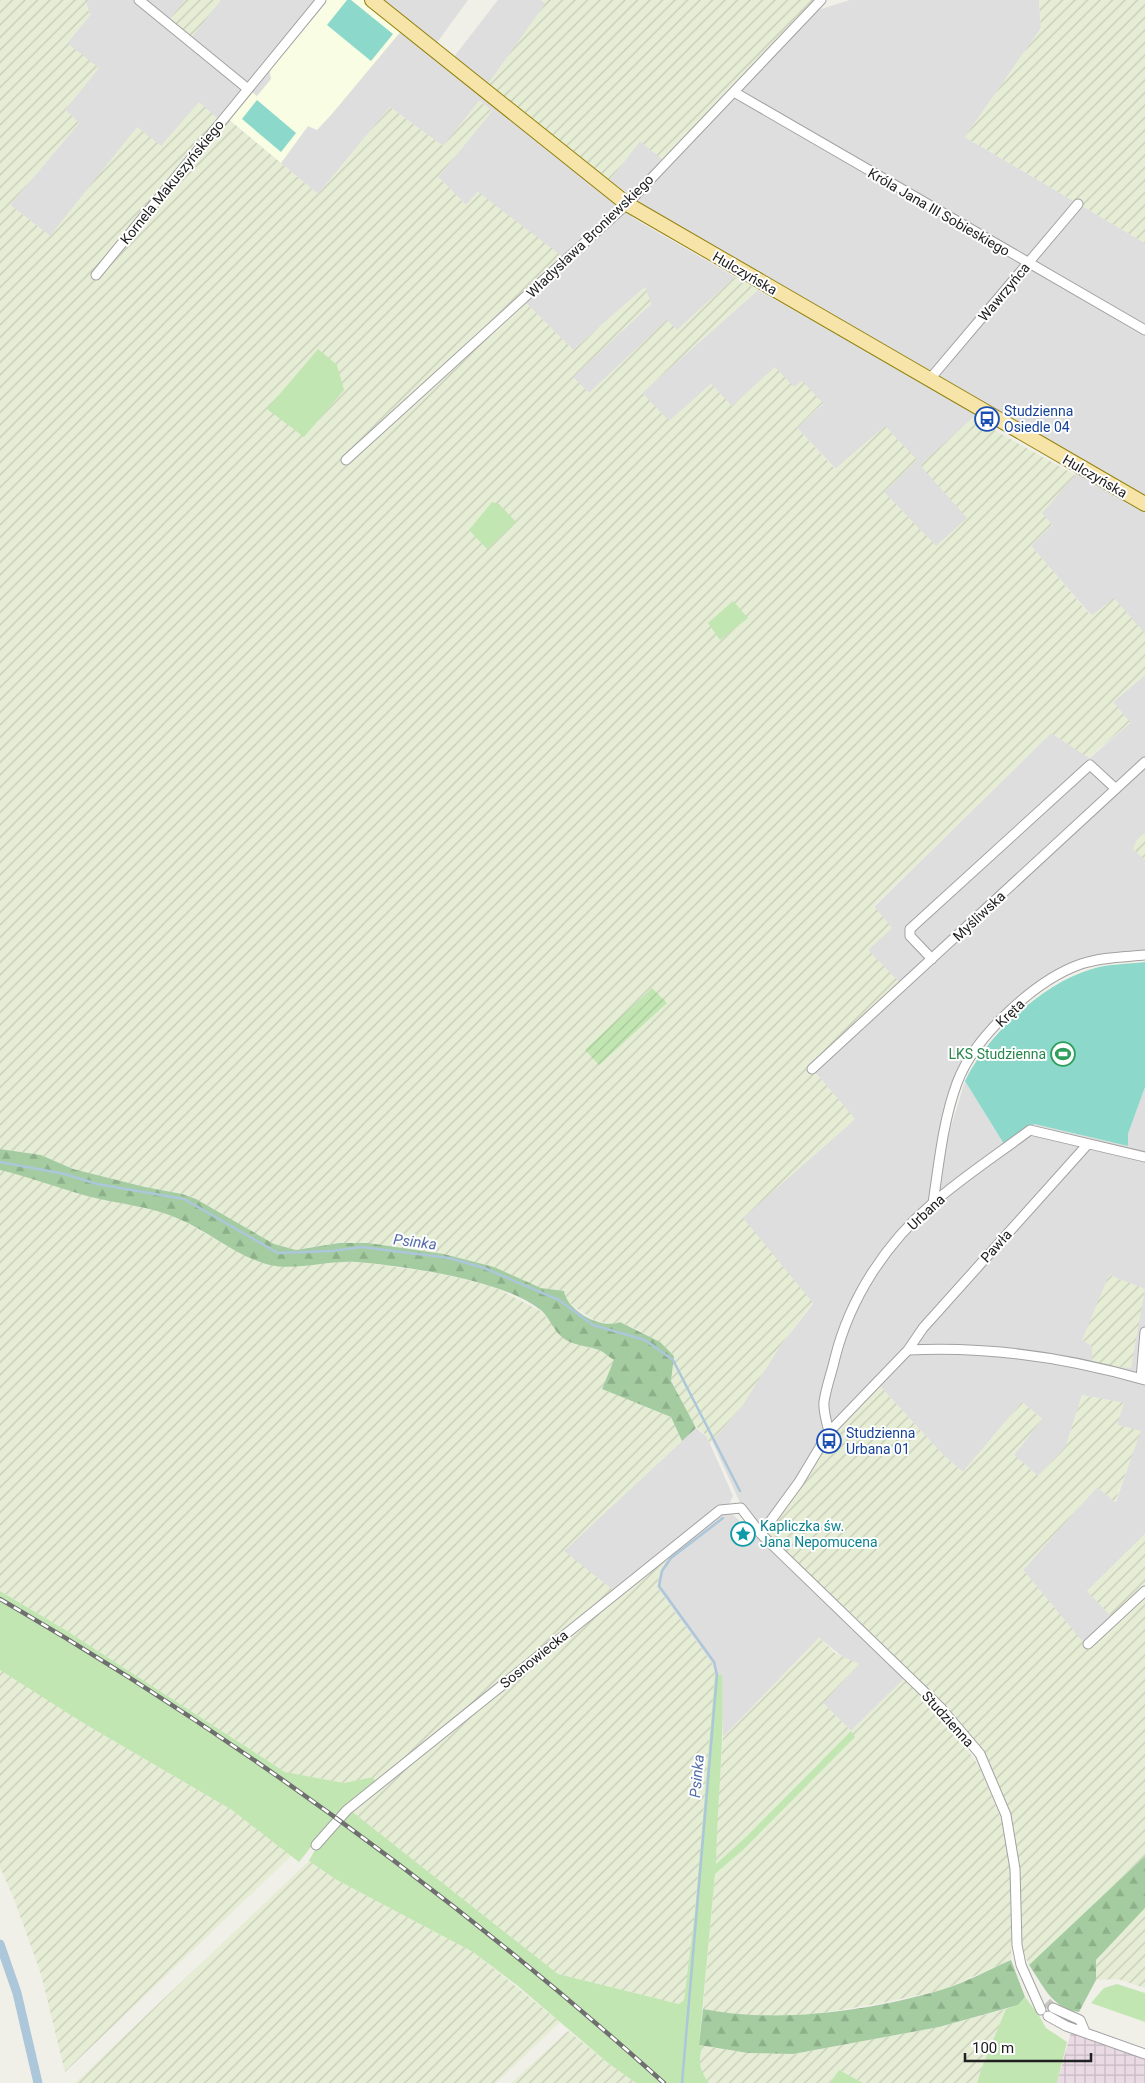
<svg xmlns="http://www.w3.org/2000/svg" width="1145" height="2083" font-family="Roboto,sans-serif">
<defs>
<pattern id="industrial-grid" width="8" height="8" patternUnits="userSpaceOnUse" patternTransform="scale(1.25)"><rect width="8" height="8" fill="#e9dae3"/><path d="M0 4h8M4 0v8" fill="none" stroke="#c8bbc2"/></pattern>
<pattern id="farmland-furrows" width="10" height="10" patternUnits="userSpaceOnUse" patternTransform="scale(1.25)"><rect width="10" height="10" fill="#e6edd5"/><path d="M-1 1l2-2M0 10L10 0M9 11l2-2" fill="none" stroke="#c5cbb7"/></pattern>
<pattern id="forest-firs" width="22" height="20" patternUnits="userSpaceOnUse" patternTransform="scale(1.25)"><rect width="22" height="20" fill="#a4cca0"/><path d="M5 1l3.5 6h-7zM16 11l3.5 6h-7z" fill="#8daf8a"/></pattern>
<pattern id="garden-furrows" width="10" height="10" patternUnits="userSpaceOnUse" patternTransform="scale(1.25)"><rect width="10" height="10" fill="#c1e6b2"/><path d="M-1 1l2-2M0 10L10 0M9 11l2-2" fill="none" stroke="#a6c599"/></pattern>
</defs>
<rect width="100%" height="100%" fill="#f0efe8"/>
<!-- residential -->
<path fill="#dfdede" d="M 89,0 L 364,0 L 615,200 L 633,218 L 735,277 L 677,331 L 667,321 L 589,393 L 572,377 L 651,304 L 645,287 L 573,350 L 525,302 L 478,192 L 466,205 L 438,177 L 492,111 L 480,101 L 443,146 L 390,107 L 318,194 L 229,120 L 161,146 L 137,128 L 51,237 L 10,205 L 79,123 L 65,110 L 67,43 L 90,15 L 86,3 Z
M 377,0 L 468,0 L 436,44 Z
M 498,0 L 541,0 L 546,4 L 488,84 L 453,58 Z
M 850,0 L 1039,0 L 1041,28 L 965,137 L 1145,243 L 1145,498 L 688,232 L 641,203 L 610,180 L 640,141 L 664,160 L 818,10 Z
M 758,290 L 977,414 L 968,518 L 936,547 L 884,492 L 917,460 L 836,469 L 797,428 L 823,404 L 794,388 L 731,406 L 711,384 L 669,422 L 642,393 Z
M 1076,473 L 1145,509 L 1145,634 L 1137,625 L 1092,616 L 1031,546 L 1052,525 L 1041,513 Z
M 1145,675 L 1145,951 L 1084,957 L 1046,975 L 1011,1004 L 979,1037 L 959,1069 L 941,1133 L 929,1199 L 965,1081 L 1004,1144 L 1034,1124 L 1128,1146 L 1128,1134 L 1145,1087 L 1145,1534 L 1088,1591 L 1117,1622 L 1088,1649 L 1023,1570 L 1097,1487 L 1116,1502 L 1140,1431 L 1117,1425 L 1123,1403 L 1082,1395 L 1066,1446 L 1038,1476 L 1014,1455 L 1042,1419 L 1022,1402 L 963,1472 L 944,1456 L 879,1385 L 832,1436 L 822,1430 L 821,1442 L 797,1481 L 760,1531 L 742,1507 L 712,1441 L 742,1406 L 780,1346 L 813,1304 L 742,1218 L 855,1119 L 808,1064 L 860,1022 L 874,907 L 1051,733 L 1090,758 L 1130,723 L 1113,702 Z
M 696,1428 L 707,1437 L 733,1496 L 727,1508 L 614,1591 L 563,1551 Z
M 724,1511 L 730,1512 L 905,1678 L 851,1731 L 823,1703 L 847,1660 L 819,1638 L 723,1737 L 722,1675 L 715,1674 L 712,1663 L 657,1587 L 660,1571 L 670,1554 Z"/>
<!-- industrial -->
<path fill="url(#industrial-grid)" d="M 1071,2032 L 1145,2058 L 1145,2083 L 1057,2083 Z"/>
<!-- education -->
<path fill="#f8fde4" d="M 324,0 L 364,0 L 402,30 L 331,115 L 317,130 L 308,126 L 281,163 L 228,119 L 252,92 L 257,96 L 271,79 L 269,68 Z"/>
<!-- farmland -->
<path fill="url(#farmland-furrows)" d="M 0,0 L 89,0 L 86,4 L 90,15 L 67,43 L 99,68 L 65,110 L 79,123 L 10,205 L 50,236 L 137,127 L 161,146 L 199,102 L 224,124 L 228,119 L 318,194 L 390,107 L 443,146 L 479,101 L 492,111 L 438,177 L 466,205 L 478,192 L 563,257 L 525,302 L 573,350 L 645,287 L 651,304 L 573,377 L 589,393 L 667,320 L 677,330 L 735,277 L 758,290 L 642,393 L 669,421 L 711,384 L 732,406 L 775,367 L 794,387 L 802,381 L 823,403 L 797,428 L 835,469 L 885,426 L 917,460 L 884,492 L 936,546 L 967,518 L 920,465 L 977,414 L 979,422 L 987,426 L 1075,475 L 1042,513 L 1052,525 L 1031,546 L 1091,616 L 1114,598 L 1145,634 L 1145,675 L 1113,702 L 1130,722 L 1089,758 L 1051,733 L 874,906 L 892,928 L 868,950 L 900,983 L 861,1022 L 808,1064 L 855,1119 L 743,1218 L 813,1303 L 780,1346 L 742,1406 L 710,1443 L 704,1433 L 693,1424 L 671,1381 L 674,1355 L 642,1332 L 620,1322 L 613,1325 L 594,1320 L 576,1308 L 565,1298 L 563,1291 L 541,1288 L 494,1267 L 445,1254 L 368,1243 L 339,1243 L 296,1250 L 274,1244 L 196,1199 L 182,1194 L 145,1187 L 73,1169 L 41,1155 L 0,1149 Z
M 185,0 L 221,0 L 191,38 L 169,20 Z
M 541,0 L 816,0 L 664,161 L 640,141 L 610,180 L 488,84 L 545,4 Z
M 1039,0 L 1145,0 L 1145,243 L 965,137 L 1041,28 Z
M 1145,833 L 1145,860 L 1133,849 L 1137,839 Z
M 0,1170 L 25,1175 L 99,1198 L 158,1211 L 180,1219 L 227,1246 L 270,1265 L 300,1266 L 324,1262 L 359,1262 L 437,1273 L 492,1286 L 542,1312 L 547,1318 L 590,1348 L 600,1350 L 615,1360 L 602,1389 L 671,1417 L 682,1441 L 564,1551 L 614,1591 L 375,1781 L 373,1777 L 344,1783 L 285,1772 L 67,1631 L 0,1591 Z
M 1109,1275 L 1145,1289 L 1131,1368 L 1092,1364 L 1092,1346 L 1082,1340 Z
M 879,1385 L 944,1456 L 963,1472 L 1022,1402 L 1042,1419 L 1014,1455 L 1038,1476 L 1066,1446 L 1082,1395 L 1124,1403 L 1117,1425 L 1141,1431 L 1115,1502 L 1097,1487 L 1023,1570 L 1088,1648 L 1116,1622 L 1087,1591 L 1145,1534 L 1145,1856 L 1029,1965 L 1020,1945 L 1017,1849 L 1008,1809 L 988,1764 L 975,1743 L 950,1710 L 848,1610 L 765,1534 L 802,1483 L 832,1436 Z
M 670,1554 L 660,1571 L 657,1587 L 712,1663 L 715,1674 L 695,1911 L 684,2000 L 679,2004 L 558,1974 L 350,1810 L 601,1612 Z
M 819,1638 L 835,1653 L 859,1664 L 823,1703 L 851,1731 L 905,1678 L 947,1720 L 980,1768 L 1001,1819 L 1012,1870 L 1011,1960 L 942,1990 L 881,2003 L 811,2015 L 773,2017 L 726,2014 L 703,2009 L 715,1874 L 743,1850 L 855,1737 L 817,1764 L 747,1836 L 715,1865 L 717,1806 L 723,1737 Z
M 0,1668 L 85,1724 L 232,1810 L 292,1855 L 65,2072 L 41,1974 L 14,1899 L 0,1867 Z
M 309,1861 L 337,1880 L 473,1952 L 560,2022 L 496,2083 L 75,2083 Z
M 1145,1908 L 1145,1988 L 1118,1979 L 1096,1980 L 1096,1960 Z
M 1006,2009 L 982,2067 L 977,2083 L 863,2083 L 839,2070 L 830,2083 L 709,2083 L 701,2073 L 699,2055 L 703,2046 L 748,2053 L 793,2054 L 939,2027 Z
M 568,2031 L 608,2063 L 636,2083 L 511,2083 Z"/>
<!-- grass -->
<path fill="#c1e6b2" d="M 318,349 L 337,365 L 344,390 L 304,437 L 267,409 Z
M 492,502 L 499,504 L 516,522 L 487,549 L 469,530 Z
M 733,601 L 748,618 L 720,640 L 708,623 Z
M 0,1591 L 67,1631 L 285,1772 L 344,1783 L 373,1777 L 375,1781 L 329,1824 L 299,1862 L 232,1810 L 85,1724 L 0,1670 Z
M 715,1674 L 722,1675 C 725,1738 717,1801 716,1864 L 747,1836 L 851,1731 L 855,1737 L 743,1850 L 715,1874 L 699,2045 L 703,2046 C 697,2060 700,2071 709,2083 L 636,2083 L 608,2063 L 518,1986 L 473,1952 L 337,1880 L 309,1861 L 317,1846 L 350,1810 L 558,1974 L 679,2004 L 684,2000 L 695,1911 Z
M 1117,1984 L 1145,1993 L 1145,2022 L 1091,2003 L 1104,1988 Z
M 1025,1997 L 1038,2014 L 1046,2028 L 1067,2042 L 1057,2083 L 977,2083 L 982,2067 L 1006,2009 L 1018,2005 Z
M 839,2070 L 863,2083 L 830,2083 Z"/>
<!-- forest -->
<path fill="url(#forest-firs)" d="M 0,1149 L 41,1155 L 73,1169 L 145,1187 L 182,1194 L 196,1199 L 274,1244 L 296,1250 L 339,1243 L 368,1243 L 444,1254 L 494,1267 L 541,1288 L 564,1291 C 567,1311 602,1330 620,1322 L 660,1342 L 674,1356 L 671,1381 L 696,1428 L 682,1441 L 671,1417 L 602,1389 L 614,1360 C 609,1357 604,1352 599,1350 C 588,1346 577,1346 566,1340 C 554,1333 551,1320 542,1311 C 506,1280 404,1266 357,1262 C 328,1260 296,1271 270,1265 C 237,1257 210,1232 179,1219 C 150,1206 118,1204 87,1196 C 58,1188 30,1177 0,1170 Z
M 1145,1856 L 1145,1908 L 1096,1960 L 1096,1980 L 1079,2012 C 1052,2009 1043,1985 1029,1965 Z
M 1011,1960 L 1025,1997 L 1018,2005 L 939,2027 L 793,2054 L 748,2053 L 699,2045 L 703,2009 C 777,2024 869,2011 941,1990 C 965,1983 988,1970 1011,1960 Z"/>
<!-- garden -->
<path fill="url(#garden-furrows)" d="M 652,988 L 667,1003 L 599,1065 L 585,1050 Z"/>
<!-- pitch -->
<path fill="#8cd9cb" d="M 347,0 L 351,0 L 393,34 L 371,61 L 327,25 Z
M 257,100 L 296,133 L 281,152 L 242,119 Z
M 1145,962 L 1145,1087 L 1128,1134 L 1128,1146 L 1034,1124 L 1004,1144 L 965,1081 C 987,1035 1043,983 1092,969 C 1108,964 1128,964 1145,962 Z"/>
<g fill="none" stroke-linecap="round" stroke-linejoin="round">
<!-- stream -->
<path stroke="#acc6da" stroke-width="2.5" d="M 0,1162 L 65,1174 L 97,1184 L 184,1199 L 278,1253 L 331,1251 L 362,1247 L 449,1258 L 484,1268 L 559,1300 L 593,1325 L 645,1340 L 673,1360 L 740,1491
M 682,2083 L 717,1675 L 714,1662 L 659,1586 L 662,1571 L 671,1558 L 723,1518"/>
<!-- canal -->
<path stroke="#acc6da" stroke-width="9" d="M 0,1944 L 17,1993 L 38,2083"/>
<!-- minor-tunnel -->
<path stroke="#c7c6c0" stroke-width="9" stroke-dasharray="9 4.5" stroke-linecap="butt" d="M 1047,2002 L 1053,2008"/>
<!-- minor casing -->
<g stroke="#a2a2a2" stroke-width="11">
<path id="minor" d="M 139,0 L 248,89
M 734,92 L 1145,330
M 96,275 L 321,0
M 929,380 L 1078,204
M 346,460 L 627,204 L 821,0
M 932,959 L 910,936 L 910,929 L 1090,765 L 1116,789
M 812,1069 L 1145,762
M 933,1203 C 939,1163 943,1121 957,1083 C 974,1037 1035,980 1081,964 C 1102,957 1124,957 1145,955
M 908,1350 C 987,1346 1069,1358 1145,1380
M 1141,1379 L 1145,1332
M 829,1432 C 827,1423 823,1411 824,1402 C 826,1387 832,1372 835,1358 C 850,1298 886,1243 933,1203 C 963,1177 998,1154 1030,1130 L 1145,1157
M 761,1534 L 799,1482 L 829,1432 L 908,1350 L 923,1328 L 1087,1145
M 1088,1644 L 1145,1591
M 316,1845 L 347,1810 L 720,1510 L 741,1508 L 761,1534 L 941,1708 L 980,1754 L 1006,1815 L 1015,1869 L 1017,1945 L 1021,1965 L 1041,2010
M 1053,2008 L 1080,2020 L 1085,2032
M 1048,2016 L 1066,2026 L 1145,2054"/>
</g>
<!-- primary casing -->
<g stroke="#92810b" stroke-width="16">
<path id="primary" d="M 372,0 L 627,204 L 1145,504"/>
</g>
<!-- minor -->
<use href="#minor" stroke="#fff" stroke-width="9"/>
<!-- primary -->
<use href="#primary" stroke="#f6e4a8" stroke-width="14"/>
<!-- rail casing -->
<g stroke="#6f6f6f" stroke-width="4.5">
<path id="rail" d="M 0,1599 C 237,1737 460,1900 664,2083"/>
</g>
<!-- rail -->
<use href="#rail" stroke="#fff" stroke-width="2.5" stroke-dasharray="8" stroke-linecap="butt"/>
</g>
<!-- icons -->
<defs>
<g id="bus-ring" transform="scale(1.25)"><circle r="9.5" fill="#fff" stroke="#1a4fb4" stroke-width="1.5"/><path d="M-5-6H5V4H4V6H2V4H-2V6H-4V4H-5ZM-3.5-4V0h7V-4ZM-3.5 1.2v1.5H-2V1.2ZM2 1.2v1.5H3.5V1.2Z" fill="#1a4fb4"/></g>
<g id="stadium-ring" transform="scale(1.25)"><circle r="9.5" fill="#fff" stroke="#2e9e5b" stroke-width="1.5"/><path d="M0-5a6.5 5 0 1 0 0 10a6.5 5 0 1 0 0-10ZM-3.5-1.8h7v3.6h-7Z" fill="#2e9e5b"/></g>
<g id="sight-ring" transform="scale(1.25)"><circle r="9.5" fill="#fff" stroke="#0f9aa8" stroke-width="1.5"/><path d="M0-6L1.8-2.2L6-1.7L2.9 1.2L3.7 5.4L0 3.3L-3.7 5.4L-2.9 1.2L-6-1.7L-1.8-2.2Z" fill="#0f9aa8"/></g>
</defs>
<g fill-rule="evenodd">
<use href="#bus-ring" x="987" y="419"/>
<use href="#stadium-ring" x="1063" y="1054"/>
<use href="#bus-ring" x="829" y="1441"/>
<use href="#sight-ring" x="743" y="1534"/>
</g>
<g text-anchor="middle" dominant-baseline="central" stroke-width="4" stroke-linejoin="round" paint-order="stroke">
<!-- street labels -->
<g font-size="14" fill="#212121" stroke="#fff">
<text transform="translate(172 182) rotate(-51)">Kornela Makuszyńskiego</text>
<text transform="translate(939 212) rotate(30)">Króla Jana III Sobieskiego</text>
<text transform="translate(590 236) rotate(-44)">Władysława Broniewskiego</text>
<text transform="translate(745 273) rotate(30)">Hulczyńska</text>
<text transform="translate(1004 292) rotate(-50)">Wawrzyńca</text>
<text transform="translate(1095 476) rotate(30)">Hulczyńska</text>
<text transform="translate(979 916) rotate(-43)">Myśliwska</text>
<text transform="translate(1010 1013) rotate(-43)">Kręta</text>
<text transform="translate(926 1212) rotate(-43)">Urbana</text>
<text transform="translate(996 1246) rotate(-48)">Pawła</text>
<text transform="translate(534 1659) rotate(-39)">Sosnowiecka</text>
<text transform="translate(948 1719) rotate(48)">Studzienna</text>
</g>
<!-- transit labels -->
<g font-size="14" fill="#164399" stroke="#fff" text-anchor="start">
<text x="1004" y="411">Studzienna<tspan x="1004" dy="16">Osiedle 04</tspan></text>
<text x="846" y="1433">Studzienna<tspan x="846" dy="16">Urbana 01</tspan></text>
</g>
<!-- leisure labels -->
<g font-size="14" fill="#27864d" stroke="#fff" text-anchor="end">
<text x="1046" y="1054">LKS Studzienna</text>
</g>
<!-- culture labels -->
<g font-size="14" fill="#0d838f" stroke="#fff" text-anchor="start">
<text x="760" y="1526">Kapliczka św.<tspan x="760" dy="16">Jana Nepomucena</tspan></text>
</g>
<!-- water labels -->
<g font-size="15" font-style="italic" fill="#536daa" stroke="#fff">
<text transform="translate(415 1242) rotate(7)">Psinka</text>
<text transform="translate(697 1776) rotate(-85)">Psinka</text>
</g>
</g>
<!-- scale -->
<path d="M965 2053v8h126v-8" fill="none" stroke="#212121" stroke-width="2.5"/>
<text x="972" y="2053" font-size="15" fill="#212121" stroke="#ffffff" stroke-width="4" paint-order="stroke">100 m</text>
</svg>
